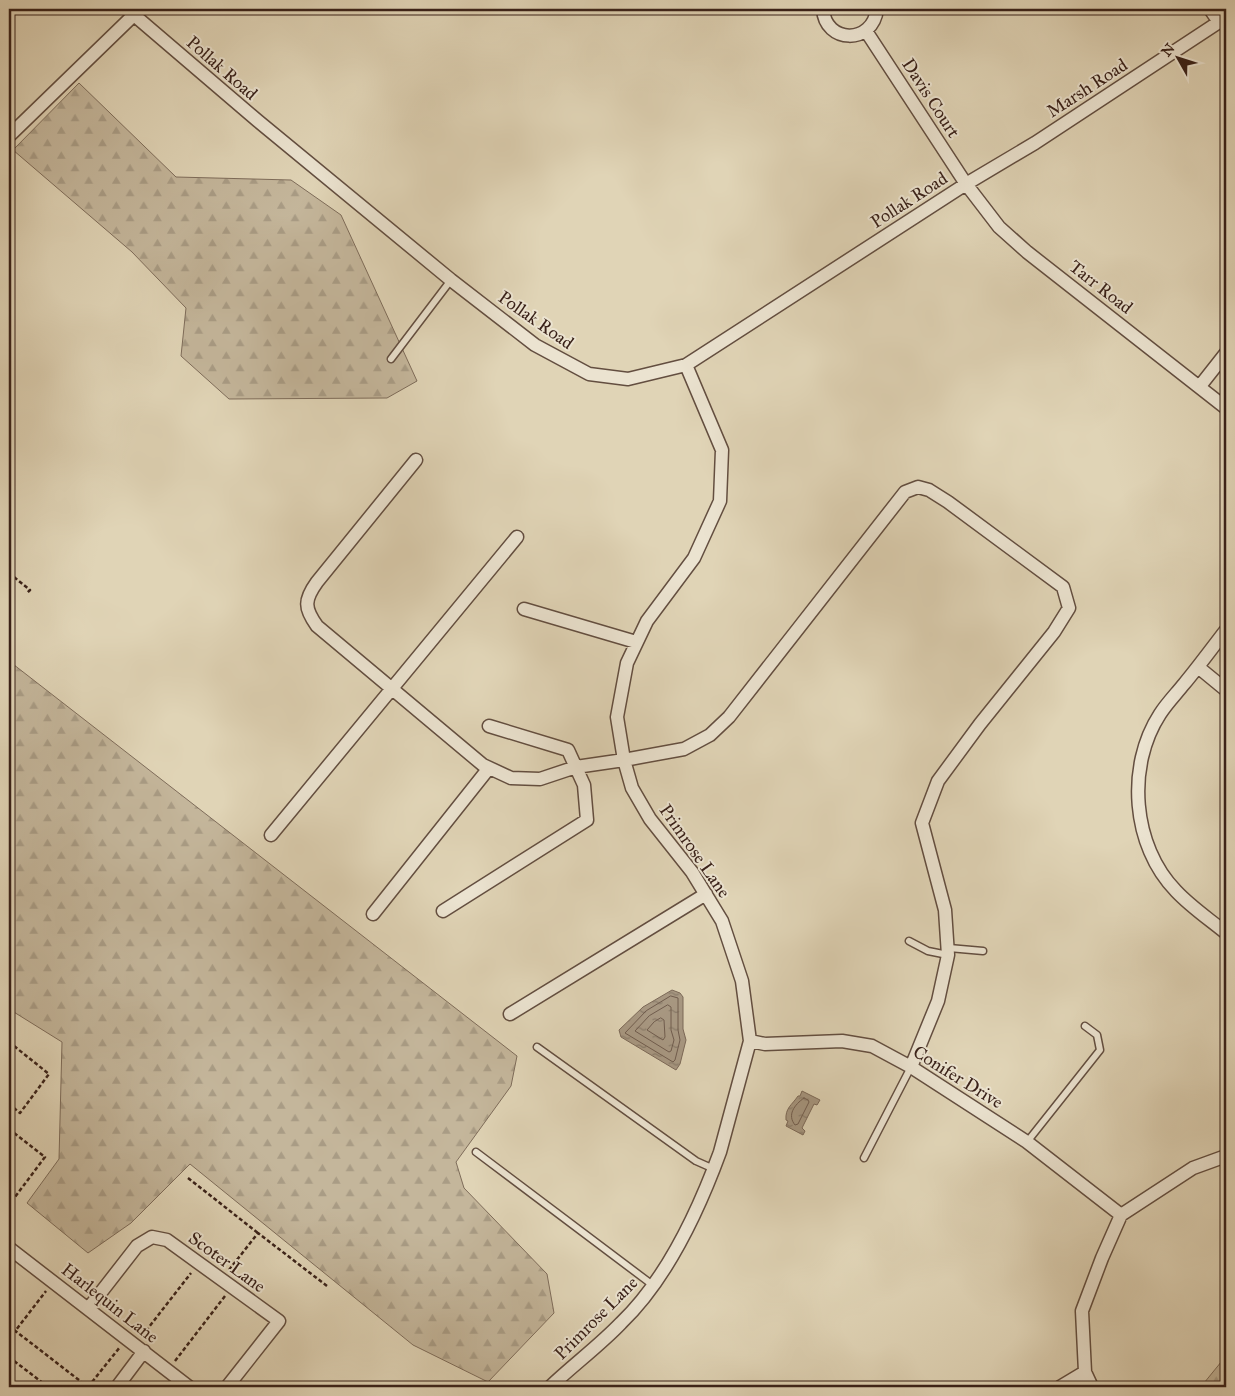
<svg xmlns="http://www.w3.org/2000/svg" width="1235" height="1396" font-family="'IM FELL Great Primer',serif">
<defs>
<pattern id="forest-firs" width="22" height="20" patternUnits="userSpaceOnUse" patternTransform="scale(1.25)"><rect width="22" height="20" fill="#c4b69b"/><path d="M5 1l3.5 6h-7zM16 11l3.5 6h-7z" fill="#a99c85"/></pattern>
<pattern id="water-ripples" width="26" height="14" patternUnits="userSpaceOnUse" patternTransform="scale(1.25)"><rect width="26" height="14" fill="#a79781"/><path d="M2 4q2-2 4 0t4 0M15 11q2-2 4 0t4 0" fill="none" stroke="#897b69"/></pattern>
</defs>
<rect width="100%" height="100%" fill="#e0d4b6"/>
<filter id="stains"><feTurbulence type="fractalNoise" baseFrequency=".004" numOctaves="4"/><feColorMatrix values="0 0 0 0 .2 0 0 0 0 .09 0 0 0 0 .02 0 0 0 .5 -.17"/></filter>
<radialGradient id="worn" r=".72"><stop offset=".6" stop-color="#630" stop-opacity="0"/><stop offset="1" stop-color="#630" stop-opacity=".3"/></radialGradient>
<!-- forest -->
<path fill="url(#forest-firs)" stroke="#7e6c5a" d="M 79,83 L 176,177 L 291,180 L 341,215 L 417,381 L 387,398 L 229,399 L 181,356 L 186,308 L 132,252 L 13,150 Z
M 9,661 L 517,1056 L 511,1086 L 456,1162 L 464,1188 L 547,1274 L 554,1313 L 488,1382 L 413,1345 L 190,1164 L 131,1223 L 88,1253 L 27,1203 L 59,1159 L 62,1042 L 9,1009 Z
M 1226,1356 L 1226,1387 L 1205,1387 L 1204,1383 Z"/>
<!-- water -->
<path fill="url(#water-ripples)" stroke="#7b6857" d="M 672,990 L 680,993 L 683,997 L 683,1029 L 686,1040 L 680,1064 L 676,1070 L 621,1037 L 619,1030 L 643,1007 Z
M 802,1091 L 820,1100 L 817,1105 L 814,1104 L 802,1128 L 805,1131 L 803,1135 L 786,1126 L 788,1121 L 786,1120 C 785,1108 792,1105 798,1096 L 800,1096 Z"/>
<g fill="none" stroke-linecap="round" stroke-linejoin="round">
<!-- shore -->
<path stroke="#705c4d" stroke-width="1" d="M 671,996 L 678,998 L 678,1030 L 680,1040 L 675,1060 L 673,1062 L 625,1033 L 646,1011 Z
M 668,1005 L 671,1007 L 671,1030 L 674,1040 L 671,1051 L 669,1052 L 635,1031 L 649,1016 Z
M 661,1018 L 664,1020 L 665,1037 L 663,1040 L 647,1030 L 654,1022 Z
M 804,1098 L 808,1100 L 809,1102 L 798,1124 L 795,1125 C 787,1115 794,1105 804,1098 Z"/>
<!-- service casing -->
<g stroke="#634e40" stroke-width="9">
<path id="service" d="M 391,359 L 451,280
M 909,941 L 928,951 L 948,955
M 949,948 L 983,951
M 537,1047 L 696,1161 L 714,1169
M 1027,1142 L 1100,1050 L 1097,1035 L 1085,1026
M 476,1152 L 654,1286
M 864,1158 L 911,1067"/>
</g>
<!-- minor casing -->
<g stroke="#634e40" stroke-width="15">
<path id="minor" d="M 823,9 C 825,44 873,45 877,9
M 1210,9 L 1219,22
M 134,15 L 258,121 L 451,280 L 535,345 L 589,374 L 628,379 L 686,365 L 966,184 L 1035,143 L 1219,22 L 1226,20
M 866,31 L 966,184 L 999,227 L 1027,252 L 1226,408
M 9,136 L 140,9
M 1200,386 L 1226,353
M 416,460 L 317,582 C 304,600 304,608 317,626 L 483,765 L 511,778 L 540,779 L 576,767 L 624,760 L 684,749 L 710,735 L 729,717 L 905,492 L 918,487 L 929,490 L 948,502 L 1063,587 L 1069,608 L 1054,632 L 980,724 L 938,781 L 922,823 L 945,910 L 948,955 L 938,1001 L 911,1067
M 524,609 L 636,642
M 1226,630 C 1212,648 1199,666 1184,684 C 1176,694 1167,703 1160,714 C 1126,766 1132,846 1176,891 C 1191,907 1209,919 1226,933
M 1198,667 L 1226,690
M 271,835 L 517,537
M 443,911 L 587,820 L 584,785 L 568,750 L 489,726
M 373,914 L 489,768
M 510,1014 L 706,894
M 750,1041 L 765,1044 L 842,1041 L 872,1046 L 911,1067 L 1027,1142 L 1121,1215
M 9,1248 L 189,1387
M 88,1309 L 137,1246 L 152,1237 L 167,1240 L 279,1321 L 227,1387
M 117,1387 L 144,1351
M 550,1387 C 573,1365 599,1346 621,1323 C 667,1279 698,1212 720,1152 L 750,1041 L 742,981 L 722,921 L 692,872 L 650,819 L 632,788 L 624,760 L 617,717 L 627,663 L 647,621 L 694,558 L 720,501 L 722,450 L 686,365
M 1060,1387 L 1085,1372
M 1092,1387 L 1085,1372 L 1082,1311 L 1102,1258 L 1121,1215 L 1193,1168 L 1226,1156"/>
</g>
<!-- path -->
<path stroke="#392119" stroke-width="2.5" stroke-dasharray="4 2.5" stroke-linecap="butt" d="M 9,573 L 30,590 L 27,593
M 9,1042 L 49,1074 L 20,1113 L 9,1104
M 9,1129 L 45,1157 L 9,1205
M 188,1178 L 258,1233
M 229,1270 L 258,1233 L 327,1286
M 9,1326 L 88,1387
M 142,1336 L 191,1273
M 9,1339 L 46,1291
M 9,1357 L 48,1387
M 175,1361 L 225,1296
M 88,1387 L 120,1347"/>
<!-- service -->
<use href="#service" stroke="#ebe3d0" stroke-width="6"/>
<!-- minor -->
<use href="#minor" stroke="#ebe3d0" stroke-width="12"/>
</g>
<g text-anchor="middle" dominant-baseline="central" stroke-width="4" stroke-linejoin="round" paint-order="stroke">
<!-- street labels -->
<g font-size="18" fill="#392119" stroke="#ebe3d0">
<text transform="translate(222 68) rotate(41)">Pollak Road</text>
<text transform="translate(1087 88) rotate(-33)">Marsh Road</text>
<text transform="translate(931 98) rotate(57)">Davis Court</text>
<text transform="translate(909 200) rotate(-33)">Pollak Road</text>
<text transform="translate(1101 287) rotate(38)">Tarr Road</text>
<text transform="translate(536 320) rotate(35)">Pollak Road</text>
<text transform="translate(695 851) rotate(55)">Primrose Lane</text>
<text transform="translate(958 1077) rotate(32)">Conifer Drive</text>
<text transform="translate(227 1262) rotate(36)">Scoter Lane</text>
<text transform="translate(110 1303) rotate(38)">Harlequin Lane</text>
<text transform="translate(596 1318) rotate(-45)">Primrose Lane</text>
</g>
</g>
<!-- margin -->
<rect width="1235" height="1396" fill="none" stroke="#e0d4b6" stroke-width="30"/>
<rect x="10" y="10" width="1215" height="1376" fill="none" stroke="#392119" stroke-width="2.5"/>
<rect x="15" y="15" width="1205" height="1366" fill="none" stroke="#392119"/>
<!-- north arrow -->
<g transform="translate(1178 58) rotate(309)" stroke="#ebe3d0" stroke-width="4" paint-order="stroke">
<path d="M0-4L9 19L0 12L-9 19Z" fill="#392119"/>
<text y="-8" font-size="14" font-weight="bold" text-anchor="middle" fill="#392119">N</text>
</g>
<rect width="100%" height="100%" filter="url(#stains)"/>
<rect width="100%" height="100%" fill="url(#worn)"/>
</svg>
